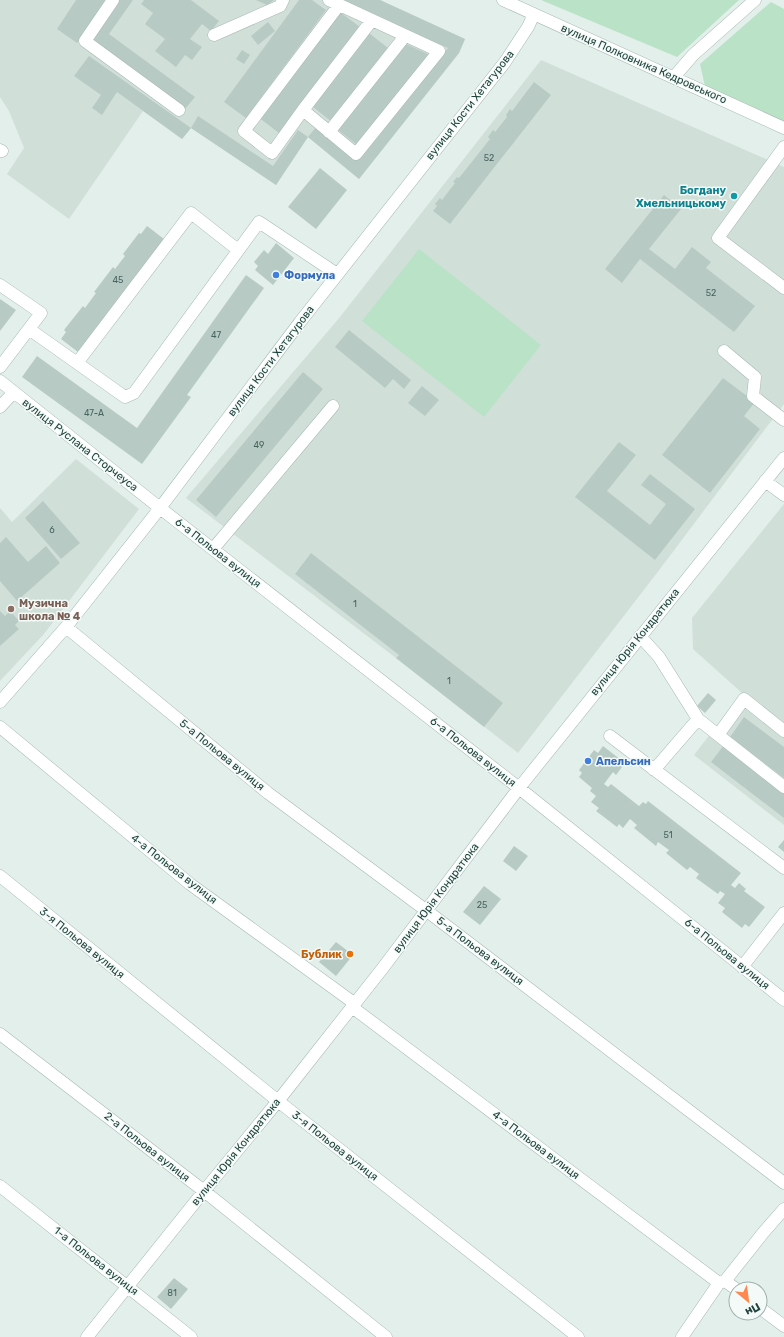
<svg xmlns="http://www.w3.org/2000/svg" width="784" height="1337" font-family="Rubik,sans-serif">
<rect width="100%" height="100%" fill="#e3efea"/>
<!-- built -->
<path fill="#d1dfd9" d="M 0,0 L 380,0 L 465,39 L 459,53 L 359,179 L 308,137 L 276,185 L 191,128 L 182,139 L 143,111 L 69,219 L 7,174 L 24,148 L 9,111 L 0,97 Z
M 541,60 L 784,167 L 784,404 L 660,569 L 518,753 L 396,658 L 186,498 L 340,317 Z
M 76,459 L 139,509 L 44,634 L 0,681 L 0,508 L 12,522 Z
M 784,504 L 784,825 L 694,755 L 742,693 L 693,649 L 692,618 Z"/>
<!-- green -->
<path fill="#bae2c7" d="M 541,0 L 739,0 L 677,57 Z
M 771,2 L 784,9 L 784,122 L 705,86 L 700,64 Z
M 419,249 L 541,345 L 484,417 L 362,321 Z"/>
<!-- building -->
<path fill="#b8cac4" d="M 76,0 L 105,0 L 77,43 L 57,29 Z
M 119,0 L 133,0 L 109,34 L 195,97 L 185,109 L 92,39 Z
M 144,0 L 191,0 L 219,21 L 211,31 L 202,24 L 190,39 L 202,47 L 192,60 L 185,55 L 176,67 L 155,51 L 165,39 L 145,24 L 153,13 L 141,4 Z
M 256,0 L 274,0 L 267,5 Z
M 299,0 L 312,0 L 326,10 L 246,118 L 224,102 Z
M 344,0 L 380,0 L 465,39 L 459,53 L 359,179 L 308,137 L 316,127 L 356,160 L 448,48 Z
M 340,12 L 360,27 L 279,133 L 258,117 Z
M 268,22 L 275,31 L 258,45 L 251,36 Z
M 369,33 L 388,48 L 332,122 L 313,107 Z
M 406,44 L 430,55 L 357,145 L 337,129 Z
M 242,50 L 250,55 L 244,64 L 236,59 Z
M 89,56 L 191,128 L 198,116 L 273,166 L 298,130 L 308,137 L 276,185 L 191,128 L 182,139 L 117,92 L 102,115 L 92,108 L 101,95 L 74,76 Z
M 534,82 L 551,95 L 450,224 L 433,211 L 437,206 L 435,204 L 440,198 L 442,200 L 455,183 L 453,182 L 457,177 L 459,178 L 490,139 L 488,137 L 493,130 L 495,132 L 507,117 L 506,115 L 510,109 L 512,111 Z
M 320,168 L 347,190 L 316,229 L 288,207 Z
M 664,195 L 681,209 L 649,249 L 675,269 L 692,247 L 711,262 L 706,268 L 755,306 L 734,332 L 640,259 L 622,283 L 605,269 Z
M 147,226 L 164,239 L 78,352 L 61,339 L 66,332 L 64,330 L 83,306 L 85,308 L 96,293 L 94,292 L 113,267 L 115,269 L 125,256 L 123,254 L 139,233 L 141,234 Z
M 276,243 L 294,258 L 273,285 L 255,270 L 258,266 L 254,262 L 264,250 L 268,254 Z
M 246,275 L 264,288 L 187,395 L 191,397 L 142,464 L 22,377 L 37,356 L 137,428 Z
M 0,299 L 16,310 L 0,331 Z
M 349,330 L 411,380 L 404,389 L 393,379 L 385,388 L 335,347 Z
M 303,372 L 323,389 L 216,517 L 196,500 Z
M 723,378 L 755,402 L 744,416 L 760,429 L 710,493 L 662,455 Z
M 422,386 L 439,400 L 425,416 L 408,403 Z
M 619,442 L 636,455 L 607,491 L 650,525 L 666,504 L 641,485 L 650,474 L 695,509 L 655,560 L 575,497 Z
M 43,501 L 80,543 L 61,559 L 25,518 Z
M 6,537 L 28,562 L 46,546 L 60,563 L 17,601 L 0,581 L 0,543 Z
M 311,553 L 503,703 L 484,727 L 396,658 L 399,655 L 295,574 Z
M 0,611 L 5,616 L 10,611 L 19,621 L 15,625 L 19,629 L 0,646 Z
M 708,693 L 716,700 L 705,713 L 697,706 Z
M 744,717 L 784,747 L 784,778 L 730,737 Z
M 724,745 L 784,790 L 784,818 L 711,762 Z
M 603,746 L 621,760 L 619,764 L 622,767 L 616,775 L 613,772 L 604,784 L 608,787 L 611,784 L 639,806 L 643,802 L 646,804 L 648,801 L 741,873 L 731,885 L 735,888 L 739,883 L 746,889 L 744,891 L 765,907 L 749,927 L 745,924 L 742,928 L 722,912 L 725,908 L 718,903 L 725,894 L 720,891 L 718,894 L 696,878 L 699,874 L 690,867 L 687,870 L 666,853 L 669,850 L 658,842 L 656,846 L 634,828 L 637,825 L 630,819 L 623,828 L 619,824 L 617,827 L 596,811 L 599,808 L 591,802 L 596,796 L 590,791 L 592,788 L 579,777 L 582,773 L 579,770 L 594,750 L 598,753 Z
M 784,840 L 784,852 L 778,847 Z
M 514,846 L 528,856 L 516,871 L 503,861 Z
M 484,886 L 501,899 L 480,925 L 463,912 Z
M 336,942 L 353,955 L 336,976 L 319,962 Z
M 174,1278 L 188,1289 L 171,1309 L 157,1297 Z"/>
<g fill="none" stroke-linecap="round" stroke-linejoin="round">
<!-- minor casing -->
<g stroke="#a5b8b2" stroke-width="13">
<path id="minor" d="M 113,0 L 85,41 L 179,110
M 329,0 L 439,51 L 356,154 L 303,110 L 372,20
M 503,0 L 784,128
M 214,35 L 280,6 L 283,0
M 674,77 L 693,55 L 755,0
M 303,110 L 272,153 L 244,131 L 339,5
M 329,132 L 405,36
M 784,147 L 718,238 L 784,288
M 0,150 L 2,151
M 0,285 L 41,313 L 0,367
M 29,329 L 125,397 L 134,393 L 259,222 L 337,274
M 724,351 L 755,377 L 753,396 L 784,420
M 77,363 L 191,213 L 238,250
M 0,381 L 160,508 L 519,788 L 784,1000
M 0,407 L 14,392
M 765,481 L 784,495
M 213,549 L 333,406
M 66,627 L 268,793 L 427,911 L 784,1183
M 640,636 L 659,657 L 698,719 L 654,770
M 0,702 L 66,627 L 160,508 L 300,322 L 505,62 L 528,27 L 534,14
M 698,719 L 718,735 L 744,699 L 784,731
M 0,727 L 190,884 L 354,1003
M 718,735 L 784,787
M 610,736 L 784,868
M 0,876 L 278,1101 L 578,1337
M 742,967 L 784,913
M 352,1007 L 719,1283
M 0,1034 L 204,1191 L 386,1337
M 0,1186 L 191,1337
M 725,1281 L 736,1289
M 760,1308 L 784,1326
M 87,1337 L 204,1191 L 278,1101 L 382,969 L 519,788 L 784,458
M 682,1337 L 719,1283 L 725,1281 L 763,1233 L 784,1209"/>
</g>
<!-- minor -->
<use href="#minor" stroke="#fff" stroke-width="12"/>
</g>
<!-- markers -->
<circle fill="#0f9aa8" stroke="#f4faf8" stroke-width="1.5" cx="734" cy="196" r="4"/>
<g fill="#3f7fe0" stroke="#f4faf8" stroke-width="1.5">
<circle cx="276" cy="275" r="4"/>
<circle cx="588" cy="761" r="4"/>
</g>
<circle fill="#8d6e63" stroke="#f4faf8" stroke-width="1.5" cx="11" cy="609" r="4"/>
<circle fill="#e8710a" stroke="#f4faf8" stroke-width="1.5" cx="350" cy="954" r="4"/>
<g text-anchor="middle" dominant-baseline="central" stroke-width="3" stroke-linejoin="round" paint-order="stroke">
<!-- number labels -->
<g font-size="9" fill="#46655e">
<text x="489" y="158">52</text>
<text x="118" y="280">45</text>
<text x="711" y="293">52</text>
<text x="216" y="335">47</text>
<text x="94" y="413">47-А</text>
<text x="259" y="445">49</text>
<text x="52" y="530">6</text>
<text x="355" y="604">1</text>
<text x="449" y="681">1</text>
<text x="668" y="835">51</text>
<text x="482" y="905">25</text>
<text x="172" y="1293">81</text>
</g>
<!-- street labels -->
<g font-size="11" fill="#20433c" stroke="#f4faf8">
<text transform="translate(644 64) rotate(24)">вулиця Полковника Кедровського</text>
<text transform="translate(470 105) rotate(-52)">вулиця Кости Хетагурова</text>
<text transform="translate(271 361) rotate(-53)">вулиця Кости Хетагурова</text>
<text transform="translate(80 445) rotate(38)">вулиця Руслана Сторчеуса</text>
<text transform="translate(218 553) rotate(38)">6-а Польова вулиця</text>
<text transform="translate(635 642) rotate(-51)">вулиця Юрія Кондратюка</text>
<text transform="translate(473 752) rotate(38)">6-а Польова вулиця</text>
<text transform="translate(222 755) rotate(39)">5-а Польова вулиця</text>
<text transform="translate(174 869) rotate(38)">4-а Польова вулиця</text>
<text transform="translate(436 898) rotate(-53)">вулиця Юрія Кондратюка</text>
<text transform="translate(82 943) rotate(39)">3-я Польова вулиця</text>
<text transform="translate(480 951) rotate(37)">5-а Польова вулиця</text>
<text transform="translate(727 954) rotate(39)">6-а Польова вулиця</text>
<text transform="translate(536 1145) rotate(37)">4-а Польова вулиця</text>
<text transform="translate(335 1146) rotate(38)">3-я Польова вулиця</text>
<text transform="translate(147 1147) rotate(38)">2-а Польова вулиця</text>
<text transform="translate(236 1152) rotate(-51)">вулиця Юрія Кондратюка</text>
<text transform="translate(96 1261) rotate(38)">1-а Польова вулиця</text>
</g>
<!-- culture labels -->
<g font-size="11" font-weight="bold" fill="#0d838f" stroke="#f4faf8" text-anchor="end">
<text x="726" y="190">Богдану<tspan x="726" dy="13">Хмельницькому</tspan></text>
</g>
<!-- shop labels -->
<g font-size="11" font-weight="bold" fill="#366cbe" stroke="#f4faf8" text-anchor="start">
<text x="284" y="275">Формула</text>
<text x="596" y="761">Апельсин</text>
</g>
<!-- education labels -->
<g font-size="11" font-weight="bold" fill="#785e54" stroke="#f4faf8" text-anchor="start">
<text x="19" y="603">Музична<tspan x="19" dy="13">школа № 4</tspan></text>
</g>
<!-- food labels -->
<g font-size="11" font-weight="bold" fill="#c56008" stroke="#f4faf8" text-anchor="end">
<text x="342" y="954">Бублик</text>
</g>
</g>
<!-- north arrow -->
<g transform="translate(748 1301) rotate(151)"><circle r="19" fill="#f4faf8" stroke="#9fb1ad"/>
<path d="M0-3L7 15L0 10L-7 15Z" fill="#ff8851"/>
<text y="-6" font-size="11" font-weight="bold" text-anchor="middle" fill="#20433c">Пн</text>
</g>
</svg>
